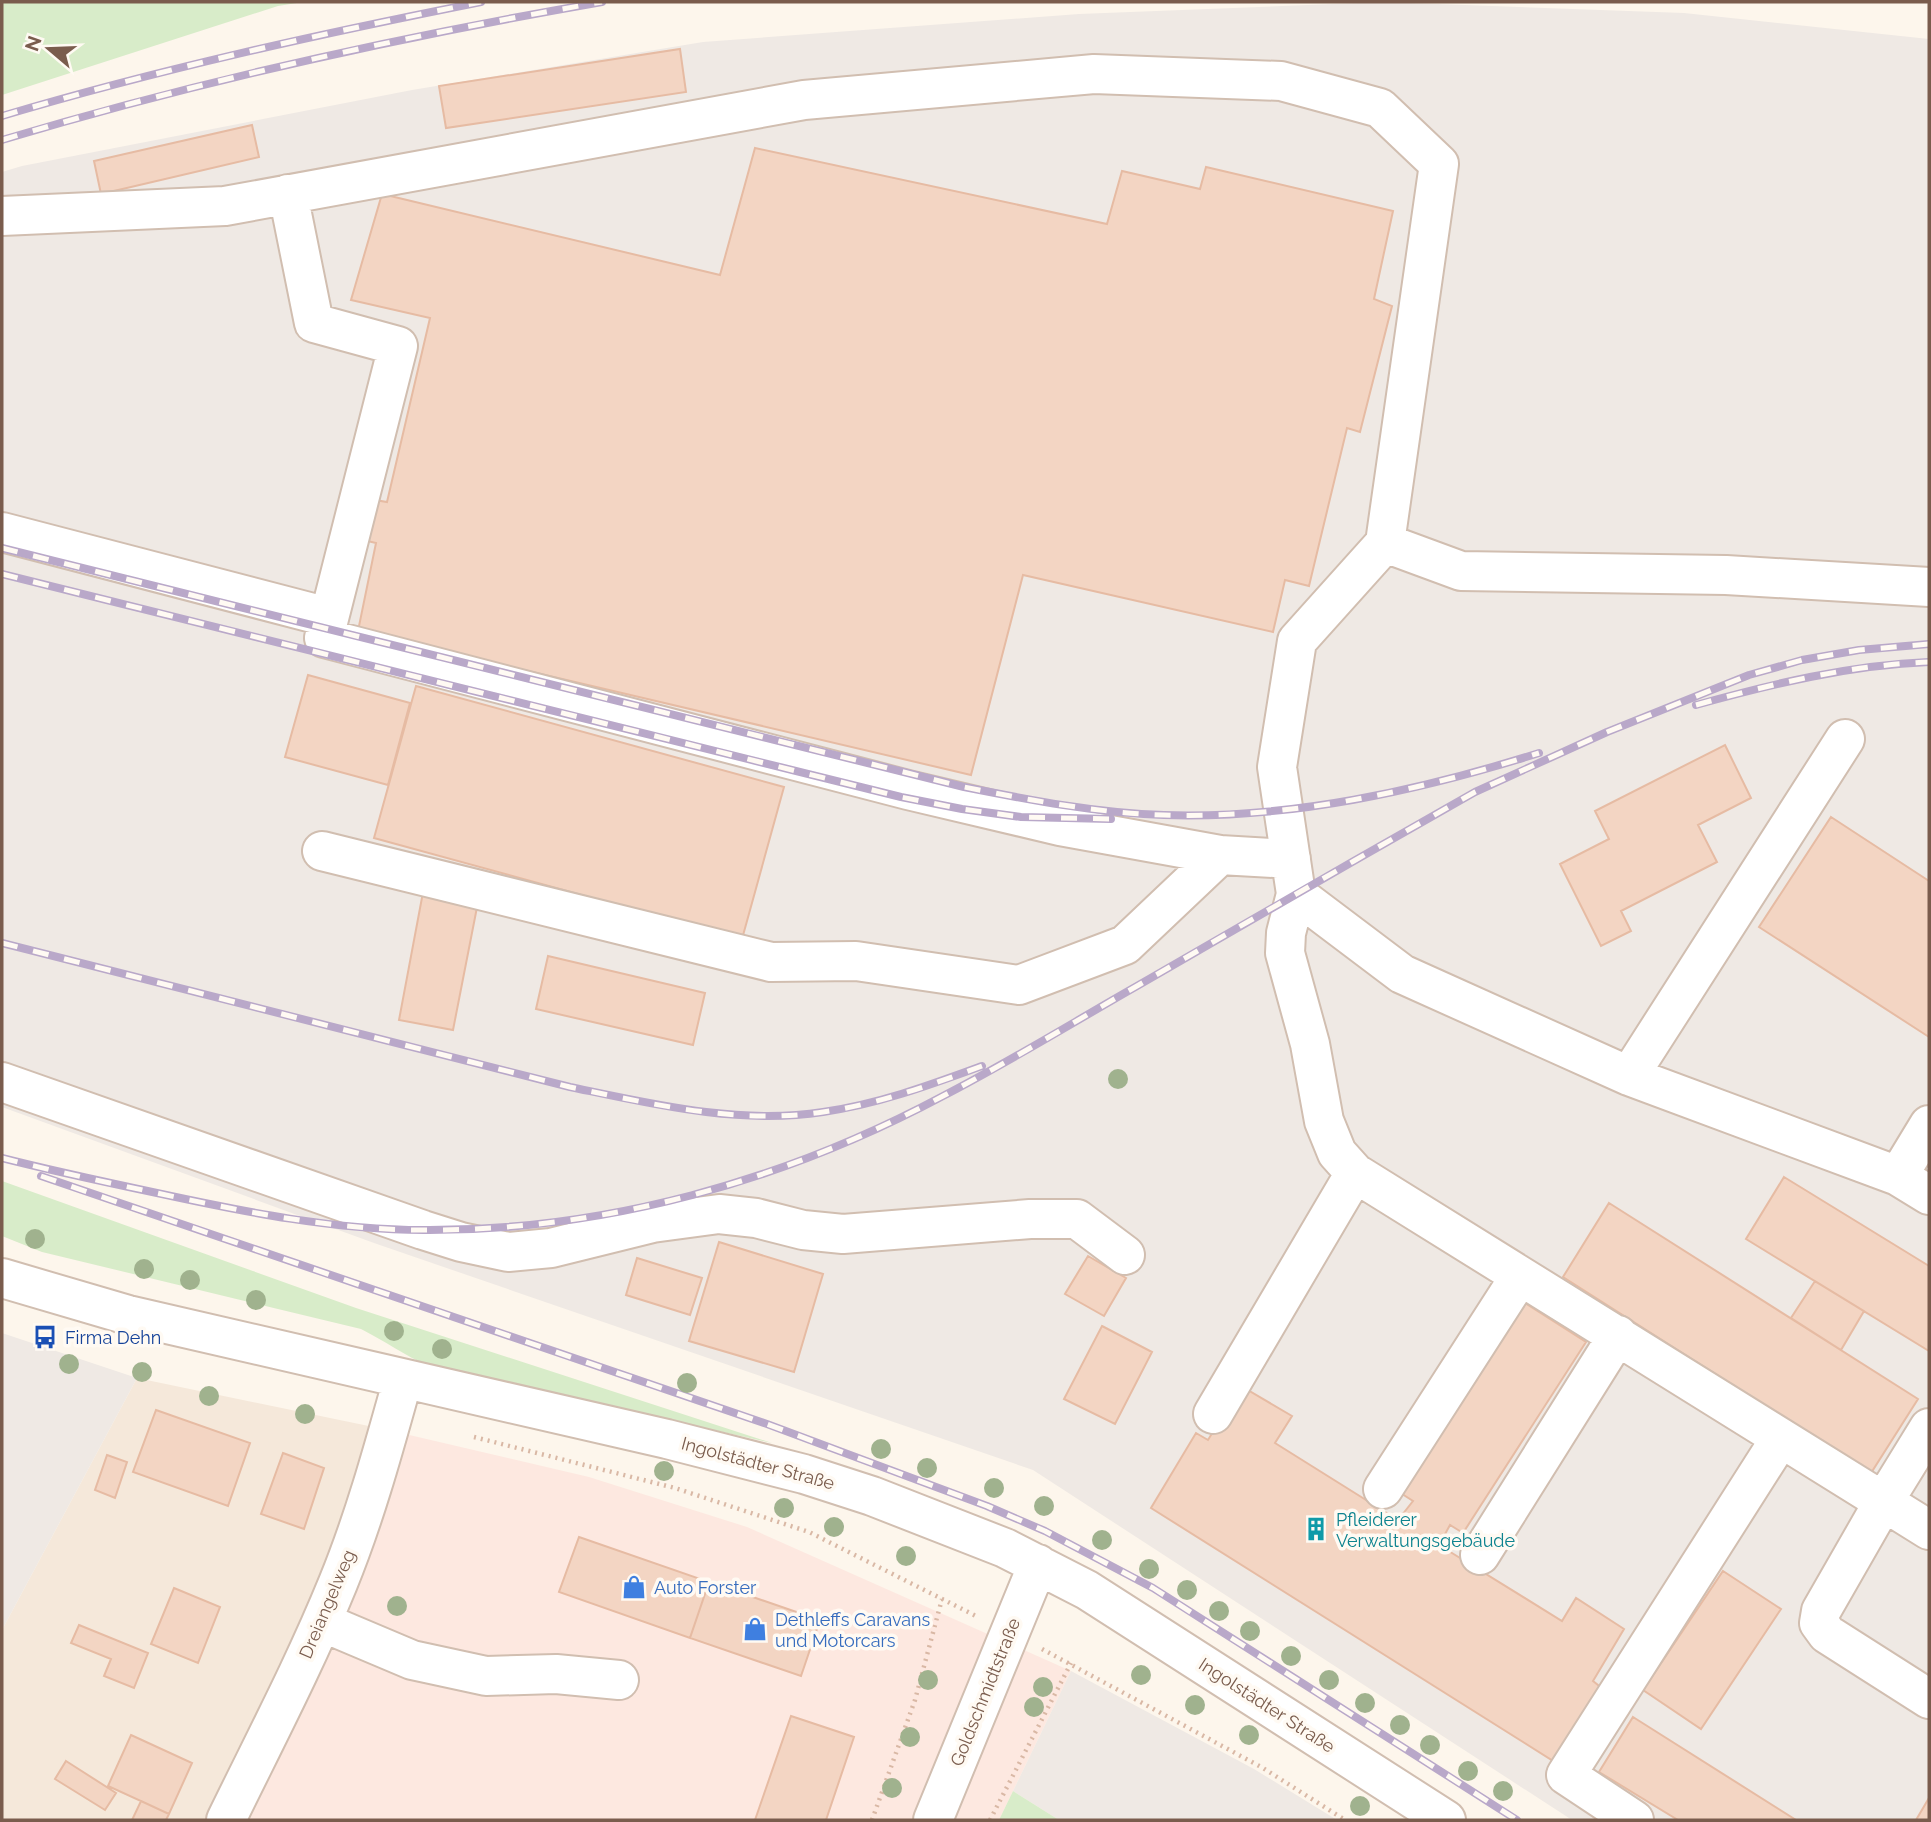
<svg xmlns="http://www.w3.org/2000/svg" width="1931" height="1822" font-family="Raleway,sans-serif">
<rect width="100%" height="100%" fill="#fdf6ec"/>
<!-- residential -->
<path fill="#f5e8da" d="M 137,1378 L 388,1430 L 225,1820 L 2,1820 L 2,1630 Z"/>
<!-- commercial -->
<path fill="#fde8e0" d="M 388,1430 L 589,1477 L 747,1527 L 1071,1671 L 999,1820 L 225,1820 Z"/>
<!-- industrial -->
<path fill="#efe9e4" d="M 1383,2 L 1684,13 L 1929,39 L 1929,1820 L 1572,1820 L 1033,1470 L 374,1243 L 2,1107 L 2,172 L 22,166 L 412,90 L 703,42 L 1079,14 Z
M 2,1333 L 137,1378 L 2,1630 Z
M 1071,1671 L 1254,1769 L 1337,1820 L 1059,1820 L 1013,1791 Z"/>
<!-- green -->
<path fill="#d8ecc9" d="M 2,2 L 303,2 L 278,6 L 2,95 Z
M 2,1181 L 356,1308 L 772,1443 L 429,1366 C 405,1356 385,1341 361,1329 L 42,1252 L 2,1236 Z
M 1013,1791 L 1059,1820 L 999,1820 Z"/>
<!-- building -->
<path fill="#f3d5c3" stroke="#e6bba3" stroke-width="2" d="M 680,49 L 686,92 L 446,128 L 439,86 Z
M 252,125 L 259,157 L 101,194 L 94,161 Z
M 755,148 L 1107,224 L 1122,171 L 1200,189 L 1206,167 L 1393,211 L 1374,299 L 1392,306 L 1360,432 L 1347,428 L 1309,586 L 1285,580 L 1273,632 L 1023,575 L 971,775 L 358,631 L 376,543 L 359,539 L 369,499 L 387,502 L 430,318 L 351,300 L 382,194 L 720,275 Z
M 308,675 L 410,703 L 388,785 L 285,757 Z
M 416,686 L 784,787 L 742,939 L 374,838 Z
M 1725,745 L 1751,798 L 1698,825 L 1717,862 L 1621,911 L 1631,931 L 1601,946 L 1560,864 L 1609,839 L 1595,811 Z
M 1831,817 L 1929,881 L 1929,1037 L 1759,927 Z
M 424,887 L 479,897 L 453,1030 L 399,1020 Z
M 548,956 L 705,993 L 693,1045 L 536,1009 Z
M 1784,1177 L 1929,1266 L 1929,1351 L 1746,1239 Z
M 1609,1203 L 1918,1399 L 1871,1473 L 1563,1277 Z
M 719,1242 L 823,1274 L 794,1372 L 689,1341 Z
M 1088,1256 L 1126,1278 L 1104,1316 L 1065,1294 Z
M 637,1258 L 702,1278 L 690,1315 L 626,1295 Z
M 1815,1281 L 1864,1311 L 1841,1350 L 1791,1318 Z
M 1522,1301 L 1586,1342 L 1463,1533 L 1450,1525 L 1439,1545 L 1562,1621 L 1576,1598 L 1624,1629 L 1593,1681 L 1603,1689 L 1558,1764 L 1151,1508 L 1196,1433 L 1208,1440 L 1241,1386 L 1292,1416 L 1275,1443 L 1398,1520 L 1413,1501 L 1399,1492 Z
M 1102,1326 L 1152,1352 L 1115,1424 L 1064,1399 Z
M 156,1410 L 250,1443 L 228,1506 L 133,1472 Z
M 283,1453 L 324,1468 L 304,1529 L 261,1514 Z
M 107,1455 L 127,1462 L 115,1498 L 95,1490 Z
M 579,1537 L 709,1582 L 690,1638 L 559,1592 Z
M 1723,1571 L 1781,1609 L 1701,1729 L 1643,1690 Z
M 709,1582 L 820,1620 L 801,1676 L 690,1638 Z
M 174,1588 L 220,1607 L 198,1663 L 151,1644 Z
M 79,1625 L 148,1653 L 134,1688 L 104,1676 L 111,1659 L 71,1643 Z
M 791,1716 L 854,1737 L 826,1820 L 755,1820 Z
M 1633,1717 L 1796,1820 L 1678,1820 L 1599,1772 Z
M 131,1735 L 192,1763 L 169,1814 L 108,1786 Z
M 66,1761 L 116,1793 L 105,1810 L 55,1779 Z
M 1929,1798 L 1929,1820 L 1916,1820 Z
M 141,1801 L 169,1814 L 166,1820 L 132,1820 Z"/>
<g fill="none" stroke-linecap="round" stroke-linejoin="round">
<!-- minor casing -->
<g stroke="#d1beb0" stroke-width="42">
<path id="minor" d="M 288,194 L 314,323 L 398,346 L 324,638 L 908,790 L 1060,826 L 1220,855 L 1291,859
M 2,216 L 225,206 L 804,100 L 1094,74 L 1281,81 L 1380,108 L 1439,164 L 1385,543 L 1297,641 L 1277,767 L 1296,894 L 1402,974 L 1629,1076 L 1898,1176 L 1929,1195
M 2,532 L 328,617
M 1385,543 L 1461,571 L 1726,575 L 1929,587
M 322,851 L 771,962 L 856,961 L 1019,985 L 1125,945 L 1220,855
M 1296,894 L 1286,933 L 1285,953 L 1310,1044 L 1324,1121 L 1337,1153 L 1355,1173 L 1929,1530
M 1629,1076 L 1845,739
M 2,1082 L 423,1230 L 461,1242 L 508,1252 L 551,1248 L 652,1223 L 719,1214 L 756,1218 L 803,1230 L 843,1234 L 1030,1219 L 1077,1219 L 1125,1255
M 1898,1176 L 1929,1125
M 2,1278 L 128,1315 L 667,1439 L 804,1474 L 872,1496 L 1005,1548 L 1087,1590 L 1446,1820
M 1213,1414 L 1355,1173
M 1929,1428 L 1884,1501 L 1821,1611 L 1819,1623 L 1827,1634 L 1929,1699
M 1383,1489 L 1520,1276
M 1480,1555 L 1618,1335
M 322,1622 L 412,1660 L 486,1676 L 556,1674 L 619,1680
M 226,1820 C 264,1742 305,1664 338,1583 C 365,1517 384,1447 403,1379
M 933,1820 L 1038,1564
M 1634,1820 L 1566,1775 L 1780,1439"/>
</g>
<!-- path -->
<path stroke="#d9b8a5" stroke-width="4.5" stroke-dasharray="2 5" stroke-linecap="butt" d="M 474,1437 L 675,1488 L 809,1532 L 978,1617
M 1042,1649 L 1263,1768 L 1345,1820
M 872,1820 L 915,1700 L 942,1599
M 990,1820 L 1071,1663"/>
<!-- minor -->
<use href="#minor" stroke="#fff" stroke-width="38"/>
<!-- rail casing -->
<g stroke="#b9a8c9" stroke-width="8">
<path id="rail" d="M 2,116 C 160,69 319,34 481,2
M 2,140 C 199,81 399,37 602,2
M 2,548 L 964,787 C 1030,800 1097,813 1164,815 C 1291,819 1418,791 1539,753
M 2,574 L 901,797 L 962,809 L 1021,817 L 1111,819
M 1696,705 C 1772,684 1850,665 1929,662
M 2,943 L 570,1087 C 652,1104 739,1125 823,1112 C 879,1104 930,1085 982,1066
M 2,1158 C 53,1171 105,1182 157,1193 C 245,1212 334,1230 424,1230 C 605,1231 784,1181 943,1096 C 1009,1062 1072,1023 1137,986 C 1249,921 1362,856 1475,792 L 1607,732 L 1749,675 L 1802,660 L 1859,650 L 1929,644
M 41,1176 L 767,1424 L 987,1506 L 1045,1531 L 1153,1588 L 1517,1820"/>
</g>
<!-- rail -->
<use href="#rail" stroke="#fffaf3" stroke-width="5" stroke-dasharray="16" stroke-linecap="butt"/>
</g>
<!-- trees -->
<g fill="#a0b28e">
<circle cx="1118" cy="1079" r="10"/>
<circle cx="35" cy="1239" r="10"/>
<circle cx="144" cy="1269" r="10"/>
<circle cx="190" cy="1280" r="10"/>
<circle cx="256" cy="1300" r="10"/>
<circle cx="394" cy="1331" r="10"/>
<circle cx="442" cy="1349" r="10"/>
<circle cx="69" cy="1364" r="10"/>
<circle cx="142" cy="1372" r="10"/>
<circle cx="687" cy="1383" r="10"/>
<circle cx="209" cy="1396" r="10"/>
<circle cx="305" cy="1414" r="10"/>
<circle cx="881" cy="1449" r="10"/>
<circle cx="927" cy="1468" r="10"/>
<circle cx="664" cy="1471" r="10"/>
<circle cx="994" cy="1488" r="10"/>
<circle cx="1044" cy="1506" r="10"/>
<circle cx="784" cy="1508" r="10"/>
<circle cx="834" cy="1527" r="10"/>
<circle cx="1102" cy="1540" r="10"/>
<circle cx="906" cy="1556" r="10"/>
<circle cx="1149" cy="1569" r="10"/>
<circle cx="1187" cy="1590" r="10"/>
<circle cx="397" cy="1606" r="10"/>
<circle cx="1219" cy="1611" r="10"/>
<circle cx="1250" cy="1631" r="10"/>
<circle cx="1291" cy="1656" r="10"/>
<circle cx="1141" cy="1675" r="10"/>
<circle cx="928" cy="1680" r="10"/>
<circle cx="1329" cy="1680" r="10"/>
<circle cx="1043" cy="1687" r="10"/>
<circle cx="1365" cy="1703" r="10"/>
<circle cx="1195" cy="1705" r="10"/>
<circle cx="1034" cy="1707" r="10"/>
<circle cx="1400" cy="1725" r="10"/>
<circle cx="1249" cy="1735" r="10"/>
<circle cx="910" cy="1737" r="10"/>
<circle cx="1430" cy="1745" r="10"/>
<circle cx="1468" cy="1771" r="10"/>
<circle cx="892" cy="1788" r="10"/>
<circle cx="1503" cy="1791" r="10"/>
<circle cx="1360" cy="1806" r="10"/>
</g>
<!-- icons -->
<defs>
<g id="bus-bare" transform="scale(1.89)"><path d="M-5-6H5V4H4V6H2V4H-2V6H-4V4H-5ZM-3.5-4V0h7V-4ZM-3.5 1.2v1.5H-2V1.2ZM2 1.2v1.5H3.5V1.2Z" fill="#1a4fb4" stroke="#fffaf3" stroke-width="2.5" paint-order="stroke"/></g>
<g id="building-bare" transform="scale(1.89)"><path d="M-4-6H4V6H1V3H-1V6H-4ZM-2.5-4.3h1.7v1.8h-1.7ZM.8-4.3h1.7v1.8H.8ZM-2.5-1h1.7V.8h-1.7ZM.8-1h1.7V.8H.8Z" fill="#0f9aa8" stroke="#fffaf3" stroke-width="2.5" paint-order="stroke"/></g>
<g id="shop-bare" transform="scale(1.89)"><path d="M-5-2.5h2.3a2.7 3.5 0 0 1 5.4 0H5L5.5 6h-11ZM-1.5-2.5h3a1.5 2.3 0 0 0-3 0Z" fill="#3f7fe0" stroke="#fffaf3" stroke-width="2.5" paint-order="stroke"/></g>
</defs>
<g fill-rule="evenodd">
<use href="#bus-bare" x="45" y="1337"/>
<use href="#building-bare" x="1316" y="1529"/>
<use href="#shop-bare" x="634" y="1587"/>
<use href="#shop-bare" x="755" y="1629"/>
</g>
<g text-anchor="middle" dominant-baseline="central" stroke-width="7" stroke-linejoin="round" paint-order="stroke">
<!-- transit labels -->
<g font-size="18" fill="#164399" stroke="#fffaf3" text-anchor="start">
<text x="65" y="1337">Firma Dehn</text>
</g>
<!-- street labels -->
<g font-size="18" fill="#7a5c4d" stroke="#fffaf3">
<text transform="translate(758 1463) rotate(15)">Ingolstädter Straße</text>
<text transform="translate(327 1604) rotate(-67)">Dreiangelweg</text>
<text transform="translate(985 1692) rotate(-68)">Goldschmidtstraße</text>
<text transform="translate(1267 1705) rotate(33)">Ingolstädter Straße</text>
</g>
<!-- culture labels -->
<g font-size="18" fill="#0d838f" stroke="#fffaf3" text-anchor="start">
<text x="1336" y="1519">Pfleiderer<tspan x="1336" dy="21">Verwaltungsgebäude</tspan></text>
</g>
<!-- shop labels -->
<g font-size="18" fill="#366cbe" stroke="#fffaf3" text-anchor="start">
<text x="654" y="1587">Auto Forster</text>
<text x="775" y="1619">Dethleffs Caravans<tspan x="775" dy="21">und Motorcars</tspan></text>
</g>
</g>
<!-- border -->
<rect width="1931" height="1822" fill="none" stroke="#7a5c4d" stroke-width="7"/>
<!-- north arrow -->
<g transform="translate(49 49) rotate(289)" stroke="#fffaf3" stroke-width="5" paint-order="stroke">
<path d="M0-5L12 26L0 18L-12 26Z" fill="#7a5c4d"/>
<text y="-10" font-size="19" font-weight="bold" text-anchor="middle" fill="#7a5c4d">N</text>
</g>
</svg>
